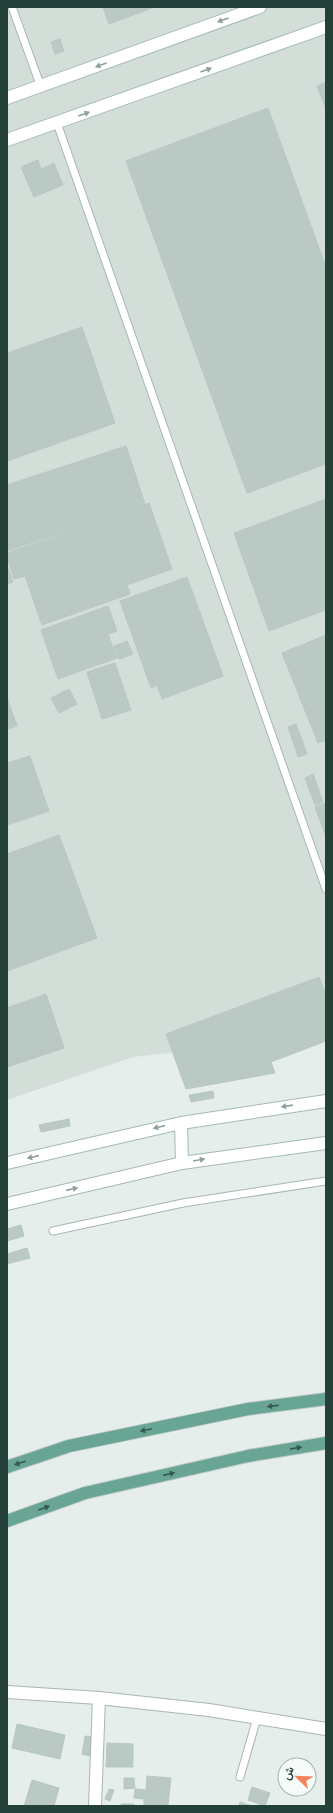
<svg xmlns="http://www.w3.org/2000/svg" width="333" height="1813" font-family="Overpass,Vazirmatn,sans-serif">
<rect width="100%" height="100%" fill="#e5eeea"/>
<!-- built -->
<path fill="#d3ded9" d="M 7,7 L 326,7 L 326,1036 L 133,1057 L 7,1100 Z"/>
<!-- building -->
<path fill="#bac9c3" stroke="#b7c8c1" d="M 103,7 L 155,7 L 109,24 Z
M 60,39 L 64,51 L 55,54 L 51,42 Z
M 326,82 L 326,109 L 317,86 Z
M 268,108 L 326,267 L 326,464 L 247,493 L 126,161 Z
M 38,160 L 41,169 L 54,163 L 63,185 L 34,197 L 21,167 Z
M 82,327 L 115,423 L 7,461 L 7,353 Z
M 126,446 L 145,504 L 7,551 L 7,485 Z
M 326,499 L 326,610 L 269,631 L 234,533 Z
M 149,503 L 172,569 L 127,585 L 130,594 L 42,625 L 25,576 L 14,579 L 7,558 L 7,553 Z
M 7,566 L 13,582 L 7,584 Z
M 187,577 L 223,676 L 162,699 L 157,685 L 151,688 L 120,601 Z
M 108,606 L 117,631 L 108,634 L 117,658 L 58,679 L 41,630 Z
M 326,635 L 326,740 L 318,743 L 282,653 Z
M 127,641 L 133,654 L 119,659 L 114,646 Z
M 115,663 L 131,710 L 102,719 L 87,672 Z
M 69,689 L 77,704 L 59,713 L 51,698 Z
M 7,698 L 17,726 L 7,729 Z
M 296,724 L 307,754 L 298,757 L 288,727 Z
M 30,756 L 49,811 L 7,825 L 7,763 Z
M 313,774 L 323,802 L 315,805 L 305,778 Z
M 326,803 L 326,837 L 315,807 Z
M 59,835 L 97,938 L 7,971 L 7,854 Z
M 319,977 L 326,995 L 326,1041 L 271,1062 L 275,1073 L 186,1089 L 166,1034 Z
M 46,994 L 64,1048 L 7,1067 L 7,1008 Z
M 213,1091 L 214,1098 L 191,1102 L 189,1095 Z
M 69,1119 L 70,1126 L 41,1132 L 39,1125 Z
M 21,1225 L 24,1236 L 7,1241 L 7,1229 Z
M 27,1248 L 30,1258 L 7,1264 L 7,1254 Z
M 17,1724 L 65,1735 L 60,1759 L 12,1748 Z
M 85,1736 L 93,1737 L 90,1756 L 82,1754 Z
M 107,1743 L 133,1744 L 133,1767 L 106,1767 Z
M 147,1776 L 171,1778 L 168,1806 L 144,1806 L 144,1799 L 134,1798 L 135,1789 L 146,1790 Z
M 124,1778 L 134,1778 L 135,1788 L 124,1789 Z
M 32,1780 L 59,1788 L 54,1806 L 24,1806 Z
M 252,1787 L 270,1793 L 265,1806 L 248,1800 Z
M 109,1789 L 114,1790 L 110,1801 L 105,1799 Z
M 240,1802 L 252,1806 L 239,1806 Z
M 121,1804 L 134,1804 L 134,1806 L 121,1806 Z"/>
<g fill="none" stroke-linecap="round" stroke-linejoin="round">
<!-- lane casing -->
<g stroke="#a7b7b1" stroke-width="9">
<path id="lane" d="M 12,7 L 41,87
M 57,123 L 326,889
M 53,1231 L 183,1203 L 326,1181
M 240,1777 L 257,1718"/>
</g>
<!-- street casing -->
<g stroke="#a7b7b1" stroke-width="14">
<path id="street" d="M 7,1692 L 99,1698 L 209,1710 L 326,1729
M 95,1806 L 99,1698"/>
</g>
<!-- secondary casing -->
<g stroke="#a3bbb2" stroke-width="14">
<path id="secondary" d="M 7,98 L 260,7
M 7,140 L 326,27
M 181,1123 L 182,1163
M 7,1163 L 181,1123 L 326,1101
M 7,1204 L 182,1163 L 326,1143"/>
</g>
<!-- primary casing -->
<g stroke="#c1cac8" stroke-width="14">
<path id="primary" d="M 7,1467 L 69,1446 L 248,1409 L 326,1399
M 7,1521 L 85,1493 L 248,1456 L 326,1443"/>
</g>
<!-- lane -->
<use href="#lane" stroke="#fff" stroke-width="7"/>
<!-- street -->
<use href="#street" stroke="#fff" stroke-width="12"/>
<!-- secondary -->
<use href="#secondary" stroke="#fff" stroke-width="12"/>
<!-- primary -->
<use href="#primary" stroke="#68a595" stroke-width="12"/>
</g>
<!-- one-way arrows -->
<defs><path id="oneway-solid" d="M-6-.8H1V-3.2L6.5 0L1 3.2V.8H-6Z"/></defs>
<g fill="#91a09c">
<use href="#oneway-solid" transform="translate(223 20) rotate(160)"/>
<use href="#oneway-solid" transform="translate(101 65) rotate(160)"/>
<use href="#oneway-solid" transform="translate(206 70) rotate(-20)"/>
<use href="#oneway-solid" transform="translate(84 114) rotate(-20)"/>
<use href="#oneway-solid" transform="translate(287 1106) rotate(172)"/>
<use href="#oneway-solid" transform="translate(159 1127) rotate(167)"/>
<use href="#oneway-solid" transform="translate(33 1157) rotate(167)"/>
<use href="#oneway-solid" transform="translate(199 1160) rotate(-10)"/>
<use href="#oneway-solid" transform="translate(72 1189) rotate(-13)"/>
</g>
<g fill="#345a50">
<use href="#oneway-solid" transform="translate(273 1406) rotate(173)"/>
<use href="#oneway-solid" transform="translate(146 1430) rotate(168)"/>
<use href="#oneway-solid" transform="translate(296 1448) rotate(-9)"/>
<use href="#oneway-solid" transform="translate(20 1463) rotate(162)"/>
<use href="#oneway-solid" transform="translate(169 1474) rotate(-13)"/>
<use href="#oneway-solid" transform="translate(44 1508) rotate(-20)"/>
</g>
<!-- border -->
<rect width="333" height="1813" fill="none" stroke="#234139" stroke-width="16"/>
<!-- north arrow -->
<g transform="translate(297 1777) rotate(293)"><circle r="19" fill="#f6faf8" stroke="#a2b0ac"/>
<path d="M0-3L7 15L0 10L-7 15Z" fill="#f5805c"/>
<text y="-6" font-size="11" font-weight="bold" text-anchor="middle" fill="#234139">ش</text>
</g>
</svg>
